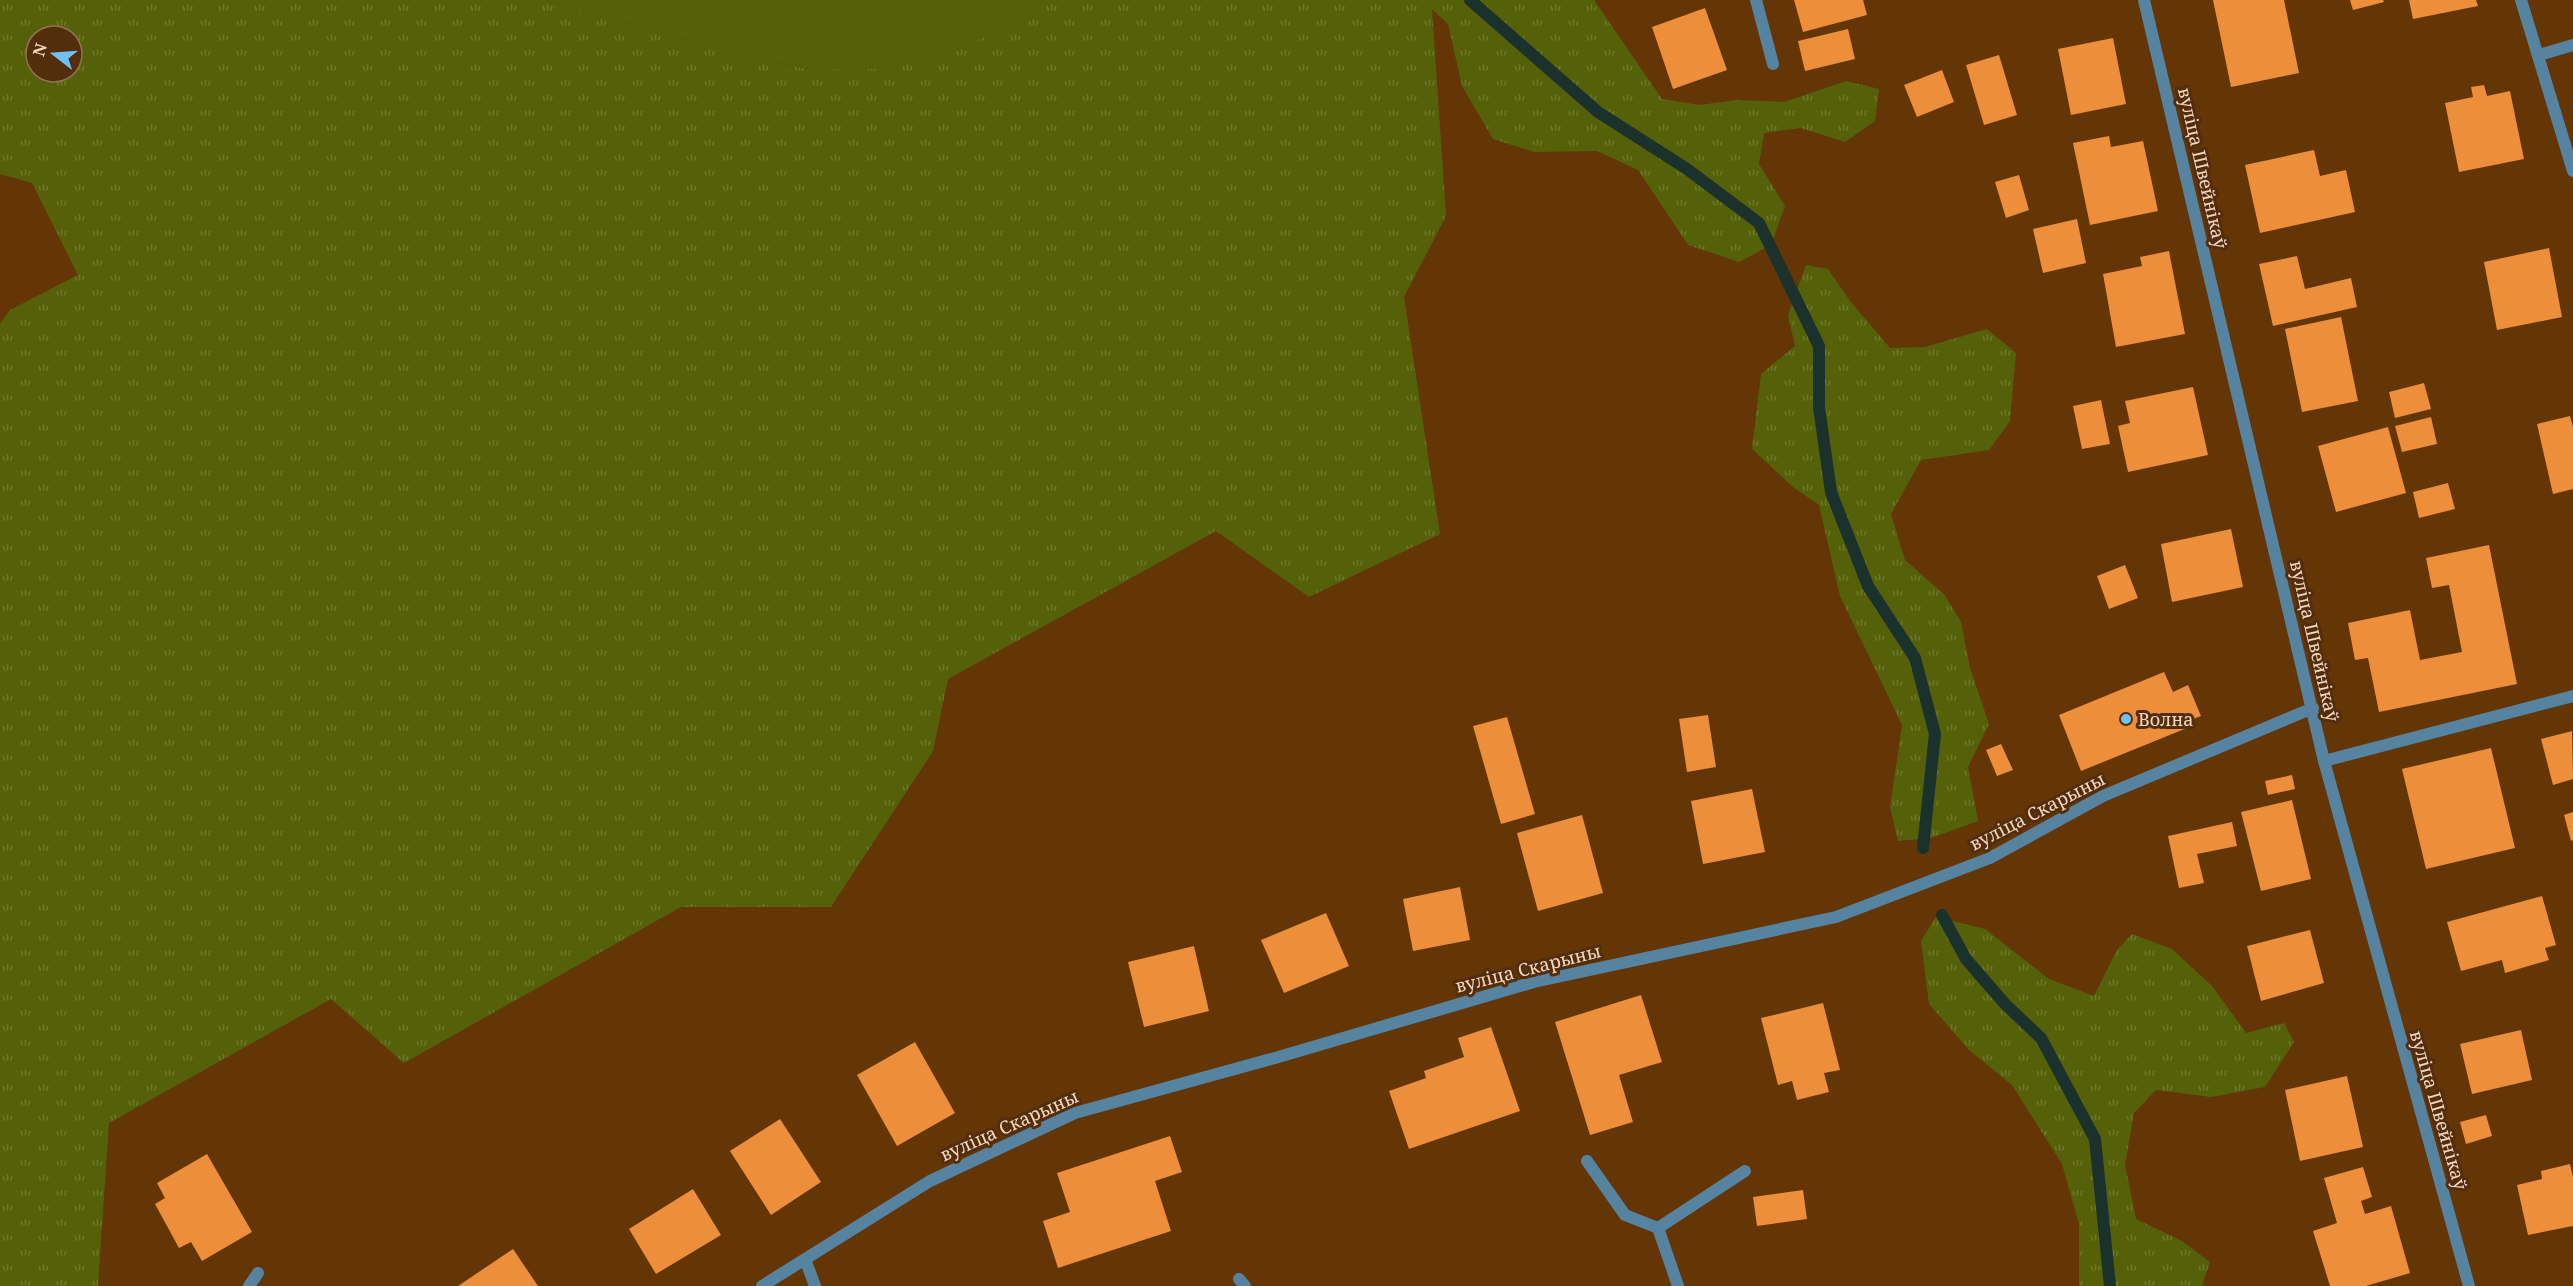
<svg xmlns="http://www.w3.org/2000/svg" width="2573" height="1286" font-family="'Noto Serif',serif">
<defs>
<pattern id="grass-tufts" width="24" height="20" patternUnits="userSpaceOnUse" patternTransform="scale(1.5)"><rect width="24" height="20" fill="#556109"/><path d="M3 7l-1-3M5 7V3M7 7l1-3M15 17l-1-3M17 17v-4M19 17l1-3" fill="none" stroke="#6e772b"/></pattern>
</defs>
<rect width="100%" height="100%" fill="#643505"/>
<!-- grass -->
<path fill="url(#grass-tufts)" fill-rule="evenodd" d="M 0,0 L 546,0 L 753,58 L 814,70 L 996,32 L 1043,0 L 1594,0 L 1662,99 L 1700,105 L 1737,100 L 1784,102 L 1846,81 L 1879,89 L 1875,121 L 1845,142 L 1801,128 L 1764,133 L 1759,164 L 1785,206 L 1771,245 L 1739,262 L 1688,245 L 1638,170 L 1597,151 L 1534,152 L 1493,139 L 1462,86 L 1448,24 L 1432,9 L 1446,216 L 1404,297 L 1440,534 L 1309,597 L 1216,531 L 948,679 L 933,751 L 831,907 L 681,907 L 404,1063 L 331,999 L 109,1123 L 98,1286 L 0,1286 L 0,324 L 10,310 L 78,275 L 32,183 L 0,174 ZM 36,36 L 72,36 L 72,72 L 36,72 Z
M 1806,265 L 1828,269 L 1850,301 L 1890,348 L 1925,347 L 1987,329 L 2016,353 L 2010,421 L 1989,450 L 1921,460 L 1891,514 L 1905,560 L 1944,594 L 1961,622 L 1970,668 L 1989,724 L 1968,767 L 1978,821 L 1931,838 L 1898,841 L 1890,807 L 1902,725 L 1840,596 L 1819,505 L 1793,487 L 1752,449 L 1761,374 L 1795,346 L 1788,315 Z
M 1936,917 L 1985,929 L 2049,979 L 2094,996 L 2117,950 L 2132,934 L 2172,949 L 2213,987 L 2246,1033 L 2284,1023 L 2294,1042 L 2265,1087 L 2211,1097 L 2156,1090 L 2134,1113 L 2125,1165 L 2136,1219 L 2182,1241 L 2210,1262 L 2202,1286 L 2079,1286 L 2079,1224 L 2062,1164 L 2012,1085 L 1969,1050 L 1929,1004 L 1921,941 Z"/>
<!-- pitch -->
<path fill="#556109" d="M 546,0 L 1043,0 L 996,32 L 939,57 L 877,69 L 814,70 L 753,58 Z"/>
<g fill="none" stroke-linecap="round" stroke-linejoin="round">
<!-- stream -->
<path stroke="#1b312c" stroke-width="12" d="M 1470,0 L 1598,112 L 1687,169 L 1759,223 L 1819,346 L 1819,407 L 1831,492 L 1868,586 L 1915,658 L 1935,734 L 1923,848
M 1942,915 L 1966,959 L 2005,1004 L 2041,1038 L 2095,1139 L 2110,1286"/>
</g>
<!-- building -->
<path fill="#ed8e3b" d="M 1794,0 L 1863,0 L 1867,15 L 1803,32 Z
M 2213,0 L 2284,0 L 2299,73 L 2231,87 Z
M 2350,0 L 2383,0 L 2384,2 L 2353,10 Z
M 2409,0 L 2476,0 L 2478,6 L 2413,19 Z
M 1705,8 L 1727,70 L 1673,89 L 1652,27 Z
M 1848,29 L 1855,59 L 1805,71 L 1798,41 Z
M 2113,38 L 2126,104 L 2071,115 L 2058,49 Z
M 1999,55 L 2017,115 L 1984,125 L 1966,65 Z
M 1942,70 L 1954,102 L 1917,117 L 1904,85 Z
M 2484,85 L 2487,96 L 2510,91 L 2524,159 L 2459,172 L 2445,103 L 2473,97 L 2471,87 Z
M 2109,136 L 2111,147 L 2143,141 L 2158,211 L 2090,225 L 2073,143 Z
M 2314,150 L 2320,176 L 2346,170 L 2355,212 L 2260,233 L 2245,165 Z
M 2019,175 L 2029,210 L 2006,218 L 1995,182 Z
M 2077,219 L 2086,263 L 2043,273 L 2033,229 Z
M 2549,248 L 2562,317 L 2497,330 L 2484,262 Z
M 2169,251 L 2185,334 L 2116,347 L 2103,274 L 2142,266 L 2140,257 Z
M 2297,256 L 2305,289 L 2351,278 L 2357,307 L 2273,326 L 2259,264 Z
M 2341,317 L 2358,401 L 2302,412 L 2285,329 Z
M 2424,383 L 2431,409 L 2395,418 L 2389,392 Z
M 2193,387 L 2208,455 L 2128,472 L 2118,426 L 2130,423 L 2125,401 Z
M 2101,400 L 2110,444 L 2082,449 L 2073,406 Z
M 2570,416 L 2573,427 L 2573,489 L 2553,494 L 2537,424 Z
M 2431,417 L 2437,444 L 2402,452 L 2395,426 Z
M 2388,427 L 2406,493 L 2336,512 L 2318,446 Z
M 2448,483 L 2455,509 L 2419,518 L 2413,492 Z
M 2231,529 L 2243,587 L 2172,602 L 2161,544 Z
M 2489,545 L 2517,684 L 2379,712 L 2368,658 L 2355,660 L 2348,623 L 2410,610 L 2420,660 L 2462,652 L 2449,585 L 2432,588 L 2426,558 Z
M 2125,565 L 2138,598 L 2109,609 L 2097,576 Z
M 2164,672 L 2173,692 L 2188,685 L 2201,716 L 2185,722 L 2187,728 L 2081,771 L 2059,715 Z
M 1708,715 L 1716,767 L 1687,772 L 1679,719 Z
M 1507,717 L 1535,814 L 1501,824 L 1473,726 Z
M 2572,731 L 2573,779 L 2553,785 L 2541,739 Z
M 2001,744 L 2013,770 L 1997,776 L 1986,750 Z
M 2491,748 L 2515,848 L 2426,869 L 2402,769 Z
M 2292,775 L 2295,789 L 2268,795 L 2265,781 Z
M 1752,789 L 1765,852 L 1703,864 L 1691,801 Z
M 2292,800 L 2311,879 L 2261,891 L 2241,812 Z
M 2573,812 L 2573,840 L 2571,841 L 2564,815 Z
M 1582,815 L 1603,893 L 1538,911 L 1517,833 Z
M 2232,822 L 2237,846 L 2197,854 L 2204,883 L 2179,888 L 2168,836 Z
M 1460,887 L 1470,940 L 1413,951 L 1403,899 Z
M 2542,896 L 2556,945 L 2545,948 L 2549,960 L 2505,973 L 2502,960 L 2461,971 L 2447,922 Z
M 1326,913 L 1349,966 L 1284,993 L 1261,940 Z
M 2310,930 L 2324,983 L 2261,1001 L 2247,946 Z
M 1194,946 L 1209,1011 L 1144,1027 L 1128,962 Z
M 1641,995 L 1662,1062 L 1619,1075 L 1633,1122 L 1590,1135 L 1555,1022 Z
M 1823,1003 L 1840,1070 L 1824,1073 L 1829,1092 L 1797,1100 L 1792,1081 L 1778,1085 L 1761,1018 Z
M 1491,1027 L 1520,1111 L 1409,1149 L 1389,1091 L 1426,1078 L 1424,1071 L 1464,1057 L 1458,1038 Z
M 2521,1030 L 2532,1080 L 2472,1094 L 2460,1044 Z
M 915,1042 L 955,1113 L 897,1146 L 857,1075 Z
M 2347,1076 L 2363,1147 L 2300,1161 L 2285,1090 Z
M 2486,1115 L 2492,1136 L 2466,1144 L 2460,1122 Z
M 780,1119 L 821,1182 L 771,1215 L 730,1151 Z
M 1170,1136 L 1182,1172 L 1155,1181 L 1171,1231 L 1058,1268 L 1043,1221 L 1070,1212 L 1057,1173 Z
M 207,1154 L 252,1232 L 202,1261 L 191,1242 L 179,1248 L 155,1204 L 165,1198 L 157,1183 Z
M 2570,1164 L 2573,1177 L 2573,1226 L 2528,1235 L 2517,1185 L 2542,1179 L 2541,1171 Z
M 2363,1167 L 2372,1197 L 2361,1201 L 2365,1214 L 2391,1206 L 2410,1273 L 2366,1286 L 2330,1286 L 2313,1231 L 2337,1223 L 2324,1178 Z
M 693,1189 L 721,1235 L 656,1274 L 629,1229 Z
M 1803,1190 L 1807,1219 L 1757,1226 L 1753,1197 Z
M 513,1249 L 538,1286 L 458,1286 Z"/>
<g fill="none" stroke-linecap="round" stroke-linejoin="round">
<!-- lane -->
<path stroke="#5583a0" stroke-width="12" d="M 2324,761 L 2573,696
M 1587,1161 L 1625,1215 L 1658,1228 L 1745,1171
M 249,1286 L 258,1273"/>
<!-- street -->
<path stroke="#5583a0" stroke-width="12" d="M 1756,0 L 1773,64
M 2144,0 L 2324,761 L 2469,1286
M 2521,0 L 2573,171
M 2539,55 L 2573,45
M 1658,1228 L 1678,1286
M 805,1259 L 815,1286
M 1239,1279 L 1245,1286
M 762,1286 L 930,1181 L 1075,1113 L 1275,1058 L 1534,982 L 1836,917 L 1990,858 L 2103,796 L 2313,708"/>
</g>
<!-- markers -->
<circle fill="#70c1f4" stroke="#532e0d" stroke-width="2" cx="2126" cy="719" r="6"/>
<g text-anchor="middle" dominant-baseline="central" stroke-width="6" stroke-linejoin="round" paint-order="stroke">
<!-- street labels -->
<g font-size="18" fill="#f6d8c2" stroke="#532e0d">
<text transform="translate(2203 168) rotate(77)">вуліца Швейнікаў</text>
<text transform="translate(2315 641) rotate(77)">вуліца Швейнікаў</text>
<text transform="translate(2037 811) rotate(-27)">вуліца Скарыны</text>
<text transform="translate(1528 968) rotate(-14)">вуліца Скарыны</text>
<text transform="translate(2439 1110) rotate(74)">вуліца Швейнікаў</text>
<text transform="translate(1009 1125) rotate(-24)">вуліца Скарыны</text>
</g>
<!-- poi labels -->
<g font-size="18" fill="#f6d8c2" stroke="#532e0d" text-anchor="start">
<text x="2138" y="719">Волна</text>
</g>
</g>
<!-- north arrow -->
<g transform="translate(54 54) rotate(287)"><circle r="28" fill="#532e0d" stroke="#947255" stroke-width="1.5"/>
<path d="M0-4.5L10 22L0 15L-10 22Z" fill="#70c1f4"/>
<text y="-9" font-size="16" font-weight="bold" text-anchor="middle" fill="#f6d8c2">N</text>
</g>
</svg>
